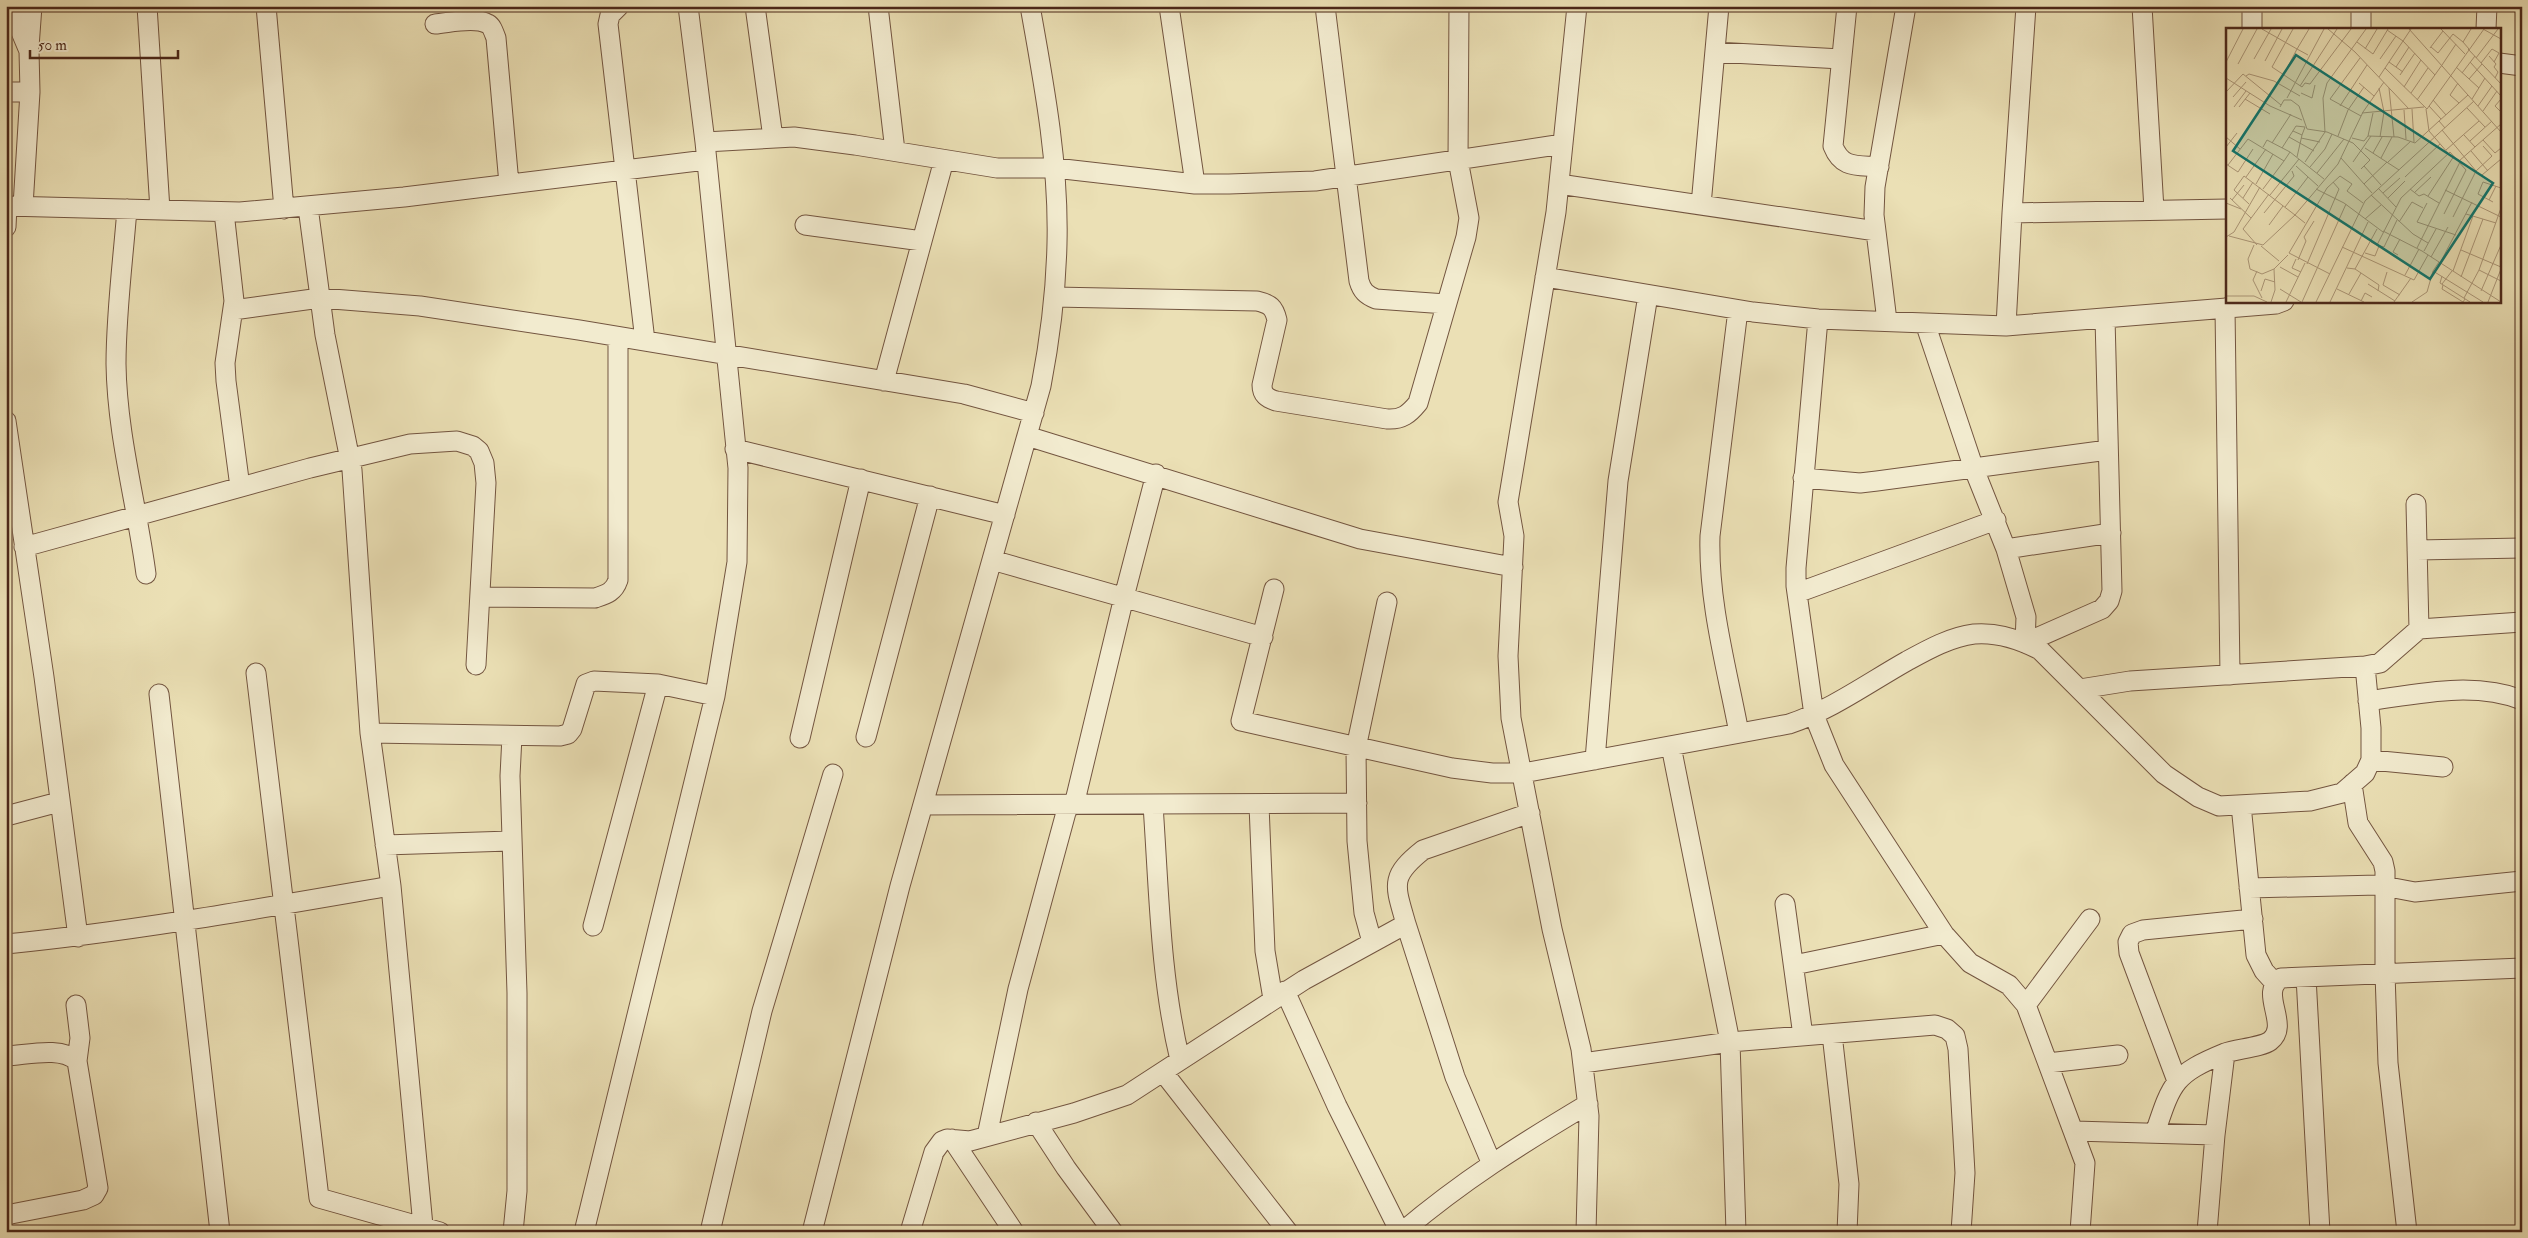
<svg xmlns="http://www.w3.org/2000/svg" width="2528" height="1238" font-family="'IM FELL Double Pica',serif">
<rect width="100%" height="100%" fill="#ebe0b5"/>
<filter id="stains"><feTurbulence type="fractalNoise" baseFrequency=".004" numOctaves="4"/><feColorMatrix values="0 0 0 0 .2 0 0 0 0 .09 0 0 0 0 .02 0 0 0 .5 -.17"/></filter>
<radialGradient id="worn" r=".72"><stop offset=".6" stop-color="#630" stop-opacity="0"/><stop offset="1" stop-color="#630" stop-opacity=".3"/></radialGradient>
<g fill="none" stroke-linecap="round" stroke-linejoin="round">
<!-- street casing -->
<g stroke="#735540" stroke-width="21">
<path id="street" d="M 10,6 L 29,51 L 30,92
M 147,6 L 160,210
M 266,6 L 284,209
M 619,6 L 610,15 L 608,24 L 645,341
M 755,6 L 773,138
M 878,6 L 895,151
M 1169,6 L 1195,184
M 1325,6 L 1359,281 C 1362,291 1366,295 1376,299 L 1446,304
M 1577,6 L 1556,212 L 1508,502 L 1514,536 L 1508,656 L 1511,718 L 1552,929 L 1581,1049 L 1589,1116 L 1586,1232
M 1847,6 L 1833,146 C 1842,169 1857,165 1879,167
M 2142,6 L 2154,210
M 435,24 C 449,23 475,16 488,24 C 492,26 494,33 496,38 L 509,184
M 2252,29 L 2252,6
M 2361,29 L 2361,6
M 2486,29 L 2487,6
M 29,47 L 32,6
M 1715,52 L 1841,59
M 2499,63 L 2522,66
M 6,92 L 30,92 L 23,206
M 705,142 L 794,137 L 855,145 L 997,168 L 1055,168 L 1195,184 L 1229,184 L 1315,181 L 1563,144
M 1559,184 L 1876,231
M 1701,205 L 1719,6
M 6,206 L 240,212 L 404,197 L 706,160
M 308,207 L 325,335 L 352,470 L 370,733 L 391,886 L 423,1226
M 127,209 C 123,260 116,313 116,364 C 117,435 137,505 146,574
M 224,212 L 234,301 L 225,363 L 226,381 L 240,487
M 2012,213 L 2026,6
M 805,225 L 922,241
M 6,227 L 7,206
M 1545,277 L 1753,312 L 1818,319 L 2006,326 L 2012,213 L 2227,209
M 1054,297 L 1257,301 C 1270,304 1274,307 1277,320 L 1262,385 C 1262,395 1267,398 1276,401 L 1387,419 C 1402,420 1409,414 1418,403 L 1466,237 L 1469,218 L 1458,160 L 1459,6
M 2225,308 L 2230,675
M 233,310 L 320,298 L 420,306 L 579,330 L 964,394 L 1034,413
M 1738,310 L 1710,536 C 1708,602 1727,669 1739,733
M 1818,319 L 1796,568 L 1796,586 L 1814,715 L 1834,765 L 1944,934 L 1970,963 L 2009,985 L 2026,1005 L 2085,1163 L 2080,1232
M 1887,321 L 1874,215 L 1875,187 L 1906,6
M 1925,323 L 1974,469 L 2006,549 L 2111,533
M 2006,326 L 2276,304 L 2284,301
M 884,381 L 944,160
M 6,421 L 44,677 L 78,937
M 1027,436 L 1360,539 L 1513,567
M 735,449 L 1005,515
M 1803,478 L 1860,483 L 1877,481 L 2108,450
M 2416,504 L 2419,629
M 24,547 L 310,468 L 410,444 L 457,441 L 473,446 L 479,451 L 484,463 L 486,483 L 476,665
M 2006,549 L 2026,617 L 2025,643 L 2102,609 L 2109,601 L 2112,591 L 2105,318
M 2417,550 L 2522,548
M 992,560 L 1263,637
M 1274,589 L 1241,721 L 1452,768 L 1492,773 L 1523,773 L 1789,724 C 1831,710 1868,683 1907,661 C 1927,650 1950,637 1974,634 C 1998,632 2019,639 2040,650 L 2164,774 L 2198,797 L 2219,806 L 2310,801 L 2342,793 L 2365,773 L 2371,760 L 2371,728 L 2365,666
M 1797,593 L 1996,520
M 480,597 L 595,598 C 607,594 614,592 618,580 L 618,337
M 256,673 L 319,1198 L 440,1232
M 2080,689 L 2130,681 L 2365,666 L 2380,663 L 2419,629 L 2522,622
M 159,694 L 220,1232
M 2368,701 C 2418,694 2473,681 2522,700
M 370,733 L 560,736 L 568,734 L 572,729 L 586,684 L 594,681 L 658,684 L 715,696
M 512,736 L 510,776 L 517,993 L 517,1191 L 513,1232
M 866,737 L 930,496
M 800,738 L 861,479
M 1671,746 L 1730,1042 L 1736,1232
M 1595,760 L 1618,481 L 1648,295
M 2371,760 L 2443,767
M 2352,784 L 2358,823 L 2383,862 L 2385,871 L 2385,973 L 2388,1063 L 2407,1232
M 923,805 L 1357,803
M 1074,805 L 1124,597 L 1156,474
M 1153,805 C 1159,890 1160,977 1180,1060
M 1259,805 L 1265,951 L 1273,999
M 2241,805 L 2256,955 L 2264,971 L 2274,982
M 6,816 L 59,802
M 385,845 L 512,841
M 2249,888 L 2378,885 L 2415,892 L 2522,881
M 1785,904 L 1803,1036
M 1406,924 C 1395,885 1389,877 1423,850 L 1530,813
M 593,926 L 658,684
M 1372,942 L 1364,913 L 1357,841 L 1356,748 L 1387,602
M 6,944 C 135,931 263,908 391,886
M 1794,965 L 1944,934
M 2306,977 L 2320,1232
M 1285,991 L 1337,1106 L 1400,1232
M 76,1005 L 80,1038 L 77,1061
M 2026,1005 L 2090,919
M 1832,1034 L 1849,1184 L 1847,1232
M 6,1056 C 28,1055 60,1046 77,1061 L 98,1188 L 94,1195 L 83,1200 L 6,1215
M 1583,1063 L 1730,1042 L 1935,1025 L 1947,1029 L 1955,1036 L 1958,1049 L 1965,1173 L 1961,1232
M 2048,1063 L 2118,1055
M 1163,1072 L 1288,1232
M 2177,1081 L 2129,953 L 2128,942 L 2132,934 L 2143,930 L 2253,919
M 1036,1122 L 1066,1168 L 1113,1232
M 2074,1131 L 2215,1135
M 2155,1133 C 2172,1082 2174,1074 2225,1053
M 987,1136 L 1018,989 L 1068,805
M 952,1139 L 1014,1232
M 584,1232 L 715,696 L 737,562 L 738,468 L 705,142 L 688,6
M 710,1232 L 762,1011 L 833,774
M 812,1232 L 900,886 L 1041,386 C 1050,339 1056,292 1057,243 C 1059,164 1044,84 1030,6
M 910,1232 L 934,1152 L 942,1141 L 947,1139 L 970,1141 L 1074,1113 L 1127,1095 L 1304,980 L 1406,924 L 1455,1077 L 1491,1162
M 1402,1232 C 1462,1181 1521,1144 1588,1104
M 2207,1232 L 2215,1135 L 2225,1053 C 2236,1049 2262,1047 2270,1041 C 2291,1025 2258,993 2281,978 L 2522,968"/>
</g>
<!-- street -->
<use href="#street" stroke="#f2ebcf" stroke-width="19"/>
</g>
<!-- overview -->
<g transform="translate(2226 28)">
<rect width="275" height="275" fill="#ebe0b5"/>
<path fill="none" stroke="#ab9677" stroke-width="1" d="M 36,1 L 71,21 L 83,1M 67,1 L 46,39 L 76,59 L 79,55 L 84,56 L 125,1M 102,1 L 129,24 L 183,81M 183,1 L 275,104M 215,1 L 239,26M 257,1 L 275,11M 161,2 L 177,13 L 209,47M 131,14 L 147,26 L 162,1M 205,19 L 212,25 L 227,6 L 237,14M 204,20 L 217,3M 139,21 L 151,1M 242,21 L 275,56M 243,21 L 237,14 L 245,1M 263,28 L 270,36 L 268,39 L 272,44 L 269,50M 134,30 L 104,71 L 135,88M 250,30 L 272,1M 28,31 L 45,1M 154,31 L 170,8M 39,33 L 56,1M 0,34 L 17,1M 163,34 L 177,44M 244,34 L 275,68M 255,35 L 266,21 L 273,25 L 268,34M 12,36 L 31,1M 216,37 L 230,16M 170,39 L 183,19M 230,39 L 253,60M 159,40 L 201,81 L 258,1M 236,45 L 249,28M 174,47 L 189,25M 20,48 L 23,46 L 48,53 L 74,68M 57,48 L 71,21 L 82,27M 153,49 L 185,1M 0,50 L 44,78 L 76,92M 243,51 L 256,36M 133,55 L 148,68M 232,55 L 224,67 L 233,75M 74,58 L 111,1M 178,59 L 195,32M 153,60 L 158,84 L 154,109M 163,60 L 168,109M 0,64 L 17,46 L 55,77M 75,65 L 86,70 L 89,57M 185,65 L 202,40M 7,69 L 20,54M 61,70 L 98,1M 19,71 L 44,86M 246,71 L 259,50M 275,71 L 269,78 L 275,84M 191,72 L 216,37M 207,72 L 220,87M 114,78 L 141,37M 203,78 L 215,91M 252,78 L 266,58M 8,79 L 20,63M 13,79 L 24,65M 54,79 L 58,72 L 65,72 L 73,78 L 81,101 L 101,104 L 127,115 L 144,132 L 135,141M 241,80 L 259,99M 186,81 L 188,114M 200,81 L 203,103 L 222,125M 178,82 L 180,111M 257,83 L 271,63M 136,85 L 198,79M 147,85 L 142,108 L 172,109 L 189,115 L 213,93M 219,100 L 213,93 L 242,67M 216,102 L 250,143 L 227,189M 67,103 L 76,107 L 71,129M 238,107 L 249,119M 112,108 L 122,82 L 138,59M 0,109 L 14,121M 63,109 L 88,123M 75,110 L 94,114M 126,110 L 138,113 L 142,108M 257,112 L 269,125 L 275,120M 244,113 L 266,93M 46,115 L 65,86M 0,119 L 11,105M 37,119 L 41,112 L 64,124M 56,120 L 70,98 L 79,99 L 76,107M 139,120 L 173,142M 220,122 L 253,93M 245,123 L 262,143M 147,125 L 156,109M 115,130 L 146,165M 155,130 L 166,109M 233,133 L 275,96M 79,134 L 99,104 L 97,70 L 101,55 L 140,1M 127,134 L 145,108M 162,134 L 185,113M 0,136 L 12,144 L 27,121M 2,137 L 22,111 L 58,133 L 64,124 L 98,151M 70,138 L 92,158M 138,138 L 155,157M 84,139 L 99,121 L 106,106M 250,143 L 266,128 L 257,118M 91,145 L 118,111M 256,147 L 275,131M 20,149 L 40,121M 179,149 L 214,116M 30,156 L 47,126M 138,156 L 161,134M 152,160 L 170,179M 37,161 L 58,133M 90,161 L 118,175 L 157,204M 184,161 L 193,168 L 198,166 L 213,175M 219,162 L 275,189M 157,165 L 174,150M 188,165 L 205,149M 44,167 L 73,131M 145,167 L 187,206 L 202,215M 202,168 L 228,128M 4,170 L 25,190M 17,170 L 27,154M 162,170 L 179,153M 6,172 L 18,157M 263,172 L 270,158M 267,174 L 252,166 L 257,154 L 275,160M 0,175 L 15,181M 201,175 L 191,194 L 230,207M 23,176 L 8,162 L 18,148 L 69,187 L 112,136 L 137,84 L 158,54M 59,179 L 82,149M 38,185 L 68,148 L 66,143M 240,186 L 270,195M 139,191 L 155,177M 173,194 L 186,174 L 197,180M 43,197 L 57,178M 157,203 L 196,223 L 275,274M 3,208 L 37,217 L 69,187 L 79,195M 0,209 L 8,204 L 34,159M 145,214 L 151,217 L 175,170 L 224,124 L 240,142 L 218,186M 28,217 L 22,231 L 24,241 L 36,246 L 48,241M 31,217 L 17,201 L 43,166M 151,217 L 158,219 L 171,192M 35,218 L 53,233M 116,219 L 188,252 L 202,227M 191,220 L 234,134M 235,222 L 275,239M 198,223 L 210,201M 139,225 L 149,228 L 153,218M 172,227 L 167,224 L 174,211M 205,229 L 222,199M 70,231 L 66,240 L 75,244M 72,232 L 80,213 L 78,209 L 88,193M 213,234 L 207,243 L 257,274M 214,235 L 246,174M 81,236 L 113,161 L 107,154M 54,239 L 72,249M 121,240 L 129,241 L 153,257 L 152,263M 129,241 L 151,201M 253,242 L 275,253M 31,243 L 27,252 L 36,270M 227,243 L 247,188M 161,244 L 157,257 L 174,267M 104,246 L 63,225 L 101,160 L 114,148 L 126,156 L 121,163 L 137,175M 179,247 L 193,221M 216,248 L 214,255 L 244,274M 235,249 L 257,191M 142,256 L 169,273M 216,256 L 226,243M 217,257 L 216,261 L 237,274 L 239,271M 54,261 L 75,274M 111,261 L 138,274M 35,263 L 39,251 L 49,254M 255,263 L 275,217M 123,266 L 135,245M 0,268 L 28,268 L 41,274M 238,270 L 253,242 L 275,180M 135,273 L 139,265 L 146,269M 45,274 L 49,262 L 48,241 L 62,227M 60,274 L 79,235M 76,274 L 120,176M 90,274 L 139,173 L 248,73M 104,274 L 142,194M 168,274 L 185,250M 186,274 L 201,264 L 207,243M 262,274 L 275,241"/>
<path fill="#0f766e" fill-opacity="0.15" stroke="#0f766e" stroke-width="2.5" d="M 70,27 L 267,155 L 204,251 L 7,123 Z"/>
<rect width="275" height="275" fill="none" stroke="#4b2719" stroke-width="2.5"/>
</g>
<!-- margin -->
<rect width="2528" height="1238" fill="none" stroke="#ebe0b5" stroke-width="25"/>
<rect x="8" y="8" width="2513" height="1223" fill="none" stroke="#4b2719" stroke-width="2.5"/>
<rect x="12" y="12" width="2503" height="1213" fill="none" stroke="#4b2719"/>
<!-- scale -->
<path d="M30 50v8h148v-8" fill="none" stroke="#4b2719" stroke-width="2.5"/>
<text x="38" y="50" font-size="15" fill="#4b2719" stroke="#f2ebcf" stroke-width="4" paint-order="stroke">50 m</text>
<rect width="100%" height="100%" filter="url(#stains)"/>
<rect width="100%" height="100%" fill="url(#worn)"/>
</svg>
